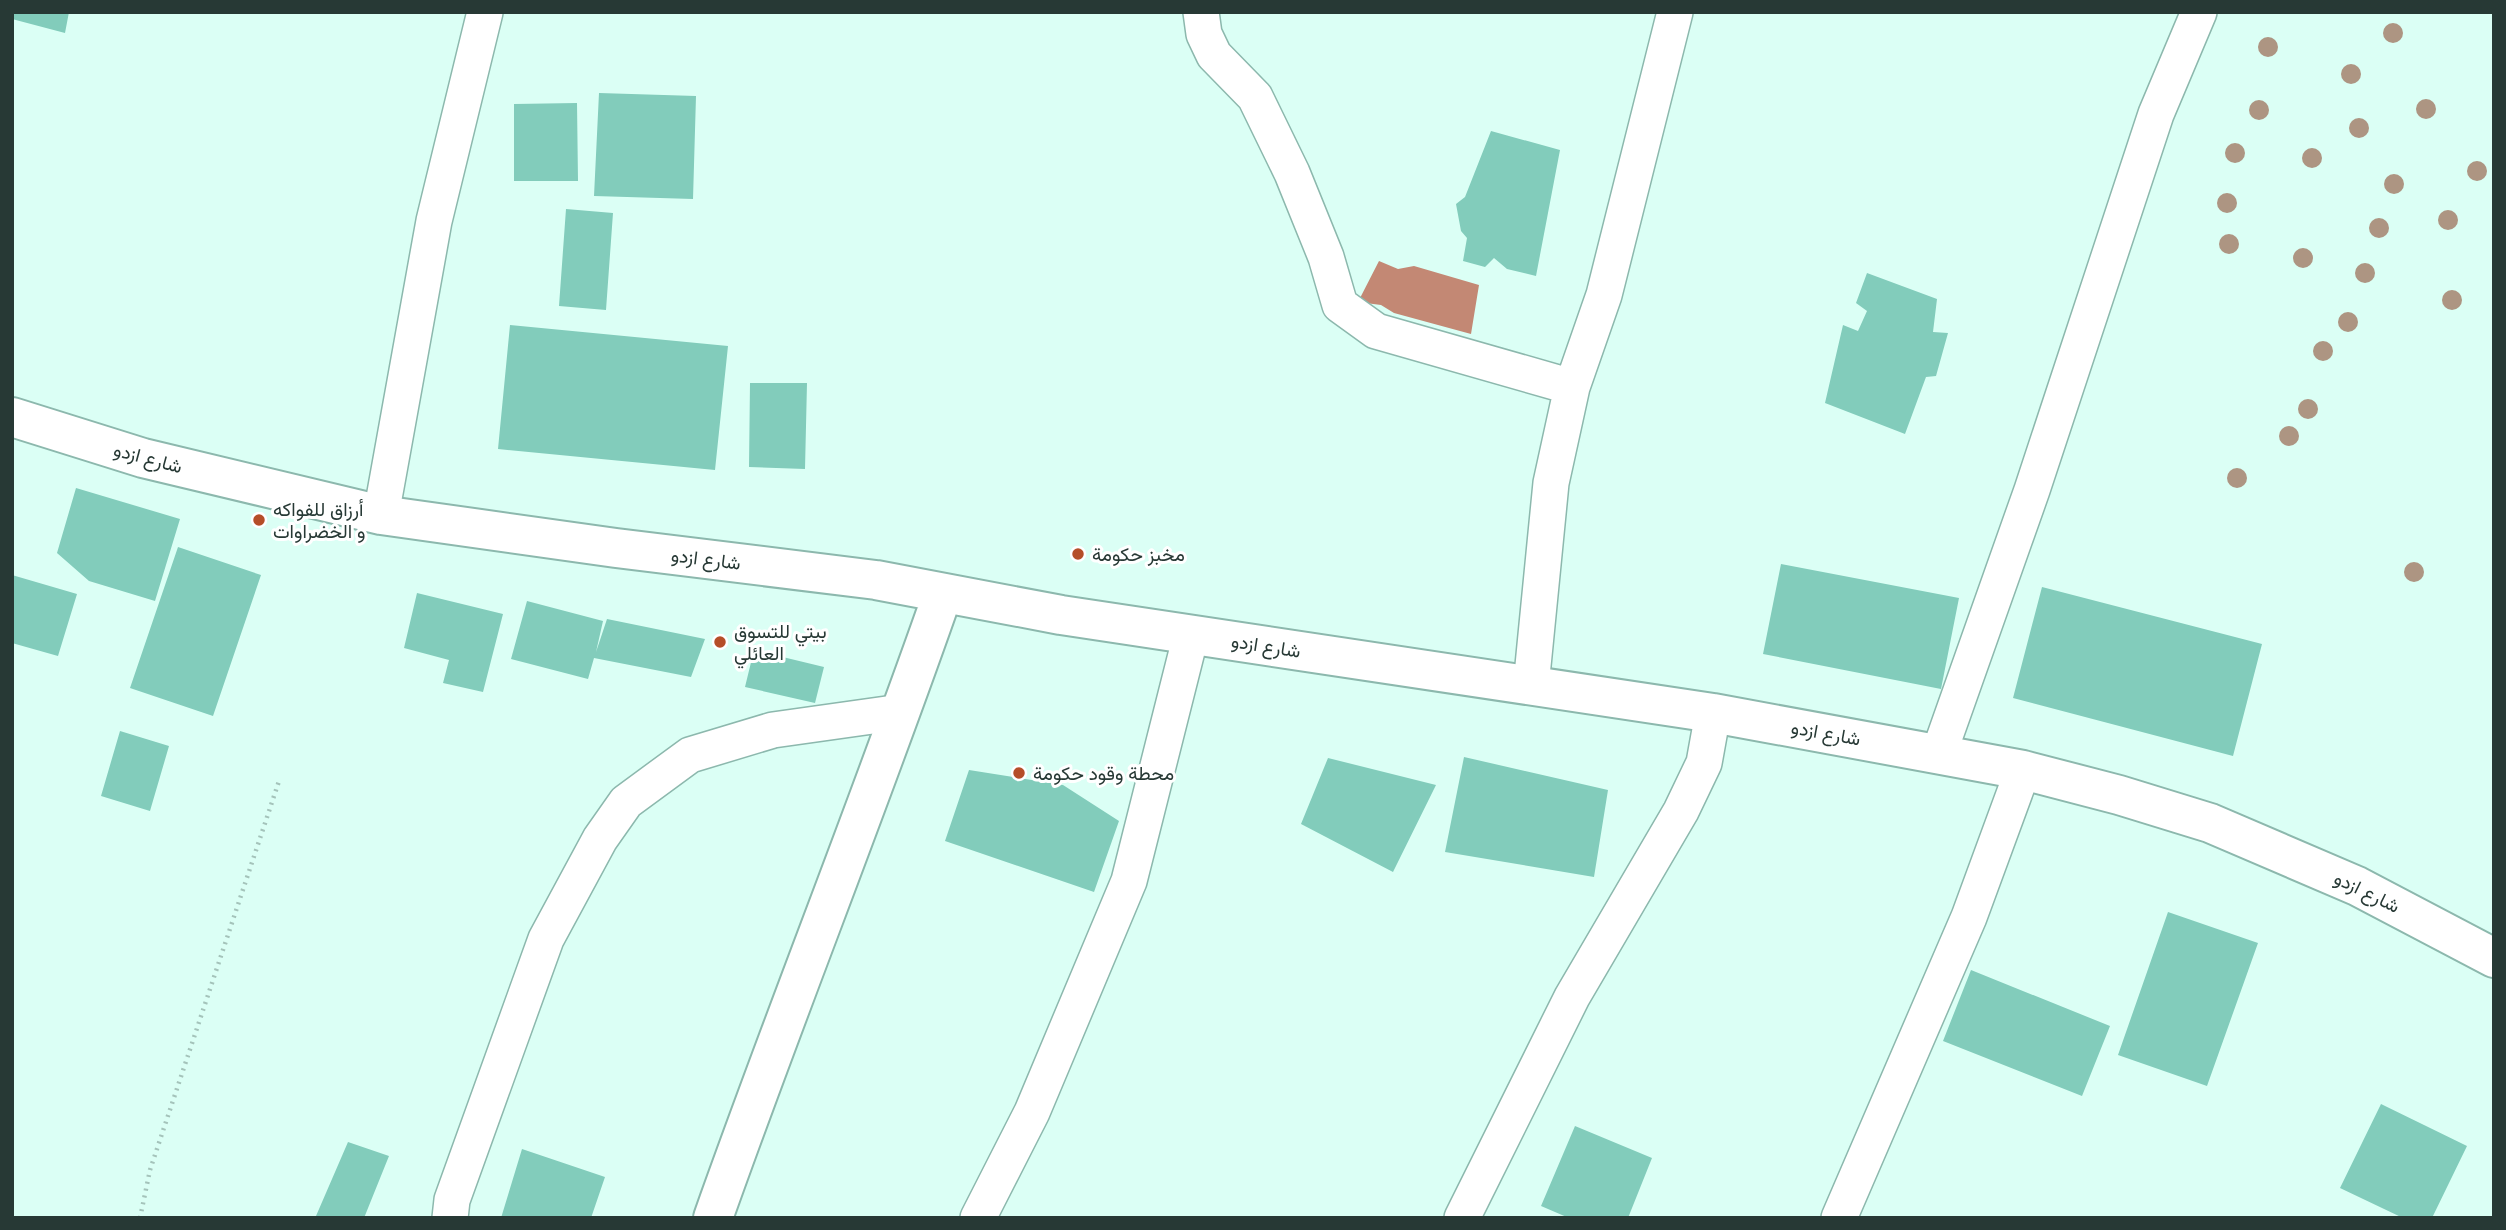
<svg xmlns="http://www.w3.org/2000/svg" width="2506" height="1230" font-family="'Space Grotesk',Vazirmatn,sans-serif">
<rect width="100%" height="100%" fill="#dbfff5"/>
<!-- water -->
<path fill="#c38874" d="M 1379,261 L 1398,269 L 1414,266 L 1479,285 L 1471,334 L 1394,313 L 1381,305 L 1358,302 Z"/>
<!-- building -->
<path fill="#82ccbb" d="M 12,12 L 69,12 L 65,33 L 12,19 Z
M 599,93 L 696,96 L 693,199 L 594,196 Z
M 577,103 L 578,181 L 514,181 L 514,104 Z
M 1491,131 L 1560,150 L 1536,276 L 1507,269 L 1494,258 L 1485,267 L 1463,261 L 1467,238 L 1461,231 L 1456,204 L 1465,197 Z
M 566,209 L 613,213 L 606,310 L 559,306 Z
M 1867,273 L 1937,299 L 1933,332 L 1948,333 L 1936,376 L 1926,377 L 1905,434 L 1825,403 L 1843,325 L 1858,331 L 1867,311 L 1856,303 Z
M 510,325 L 728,346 L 715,470 L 498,449 Z
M 750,383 L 807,383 L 805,469 L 749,467 Z
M 76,488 L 180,519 L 155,601 L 89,581 L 57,553 Z
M 178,547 L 261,575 L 213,716 L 130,688 Z
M 1781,564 L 1959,598 L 1941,689 L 1763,654 Z
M 12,575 L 77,594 L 58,656 L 12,643 Z
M 2042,587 L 2262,644 L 2233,756 L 2013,698 Z
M 417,593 L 503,614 L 483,692 L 443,683 L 449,660 L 404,648 Z
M 527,601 L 603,621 L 596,652 L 607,619 L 705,639 L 691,677 L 594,658 L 588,679 L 511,659 Z
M 754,650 L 824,667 L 815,703 L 745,687 Z
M 120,731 L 169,746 L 150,811 L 101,796 Z
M 1464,757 L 1608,790 L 1594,877 L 1445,852 Z
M 1328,758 L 1436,785 L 1393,872 L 1301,824 Z
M 969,770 L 1063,785 L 1119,821 L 1094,892 L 945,841 Z
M 2168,912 L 2258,943 L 2207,1086 L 2118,1055 Z
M 1971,970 L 2110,1026 L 2082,1096 L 1943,1041 Z
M 2381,1104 L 2467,1146 L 2432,1218 L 2403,1218 L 2340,1188 Z
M 1575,1126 L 1652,1158 L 1628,1218 L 1569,1218 L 1541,1206 Z
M 348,1142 L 389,1156 L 364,1218 L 316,1216 Z
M 522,1149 L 605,1177 L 591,1218 L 501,1218 Z"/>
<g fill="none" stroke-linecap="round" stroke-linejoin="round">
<!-- street casing -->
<g stroke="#8cb8ad" stroke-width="38">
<path id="street" d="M 1201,12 L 1204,34 L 1214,55 L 1255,97 L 1292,173 L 1326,257 L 1340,305 L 1376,331 L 1572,387
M 381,515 L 434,221 L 485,12
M 1531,686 L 1551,483 L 1572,387 L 1604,295 L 1675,12
M 1939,753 L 2032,490 L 2156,114 L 2199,12
M 450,1218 L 452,1200 L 546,939 L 600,839 L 626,802 L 690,755 L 773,730 L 901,712
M 978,1218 L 1032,1112 L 1129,881 L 1191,635
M 1462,1218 L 1572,997 L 1681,811 L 1704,763 L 1713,713
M 1839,1218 L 1969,917 L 2023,770"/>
</g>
<!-- secondary casing -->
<g stroke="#8cb8ad" stroke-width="42">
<path id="secondary" d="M 12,417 L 143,458 L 381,515 L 616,548 L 876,580 L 1061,615 L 1713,713 L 2023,770 L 2119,795 L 2210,823 L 2357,886 L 2494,958
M 713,1218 C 787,1009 870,803 943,593"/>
</g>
<!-- path -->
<path stroke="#a4c3ba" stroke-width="4.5" stroke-dasharray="2 5" stroke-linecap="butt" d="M 140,1218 L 150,1170 L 280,778"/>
<!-- street -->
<use href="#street" stroke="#fff" stroke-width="35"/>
<!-- secondary -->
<use href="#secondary" stroke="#fff" stroke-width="38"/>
</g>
<!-- trees -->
<g fill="#ad9582">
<circle cx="2393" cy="33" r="10"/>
<circle cx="2268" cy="47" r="10"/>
<circle cx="2351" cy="74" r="10"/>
<circle cx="2426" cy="109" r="10"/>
<circle cx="2259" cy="110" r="10"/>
<circle cx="2359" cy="128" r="10"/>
<circle cx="2235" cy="153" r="10"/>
<circle cx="2312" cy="158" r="10"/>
<circle cx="2477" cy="171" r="10"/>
<circle cx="2394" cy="184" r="10"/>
<circle cx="2227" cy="203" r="10"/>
<circle cx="2448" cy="220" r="10"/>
<circle cx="2379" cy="228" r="10"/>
<circle cx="2229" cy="244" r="10"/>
<circle cx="2303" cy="258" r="10"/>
<circle cx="2365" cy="273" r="10"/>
<circle cx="2452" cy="300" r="10"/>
<circle cx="2348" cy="322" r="10"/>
<circle cx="2323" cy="351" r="10"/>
<circle cx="2308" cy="409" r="10"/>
<circle cx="2289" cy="436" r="10"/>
<circle cx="2237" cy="478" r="10"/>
<circle cx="2414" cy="572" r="10"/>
</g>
<!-- markers -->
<g fill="#b54e28" stroke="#fff" stroke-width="2.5">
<circle cx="259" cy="520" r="7"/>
<circle cx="1078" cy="554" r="7"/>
<circle cx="720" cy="642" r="7"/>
<circle cx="1019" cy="773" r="7"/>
</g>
<g text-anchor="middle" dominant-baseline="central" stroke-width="6" stroke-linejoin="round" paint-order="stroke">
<!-- street labels -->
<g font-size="19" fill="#273935" stroke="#fff">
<text transform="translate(148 458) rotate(15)">شارع ازدو</text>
<text transform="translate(706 559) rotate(7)">شارع ازدو</text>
<text transform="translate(1266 646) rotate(9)">شارع ازدو</text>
<text transform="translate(1826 733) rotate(10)">شارع ازدو</text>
<text transform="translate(2367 892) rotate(26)">شارع ازدو</text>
</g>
<!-- poi labels -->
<g font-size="19" fill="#273935" stroke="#fff" text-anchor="start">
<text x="273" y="509">أرزاق للفواكه<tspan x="273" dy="22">و الخضراوات</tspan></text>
<text x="1092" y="554">مخبز حكومة</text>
<text x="734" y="631">بيتي للتسوق<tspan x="734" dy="22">العائلي</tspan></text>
<text x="1033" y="773">محطة وقود حكومة</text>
</g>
</g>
<!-- border -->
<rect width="2506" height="1230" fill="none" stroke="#273935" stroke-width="28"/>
</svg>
